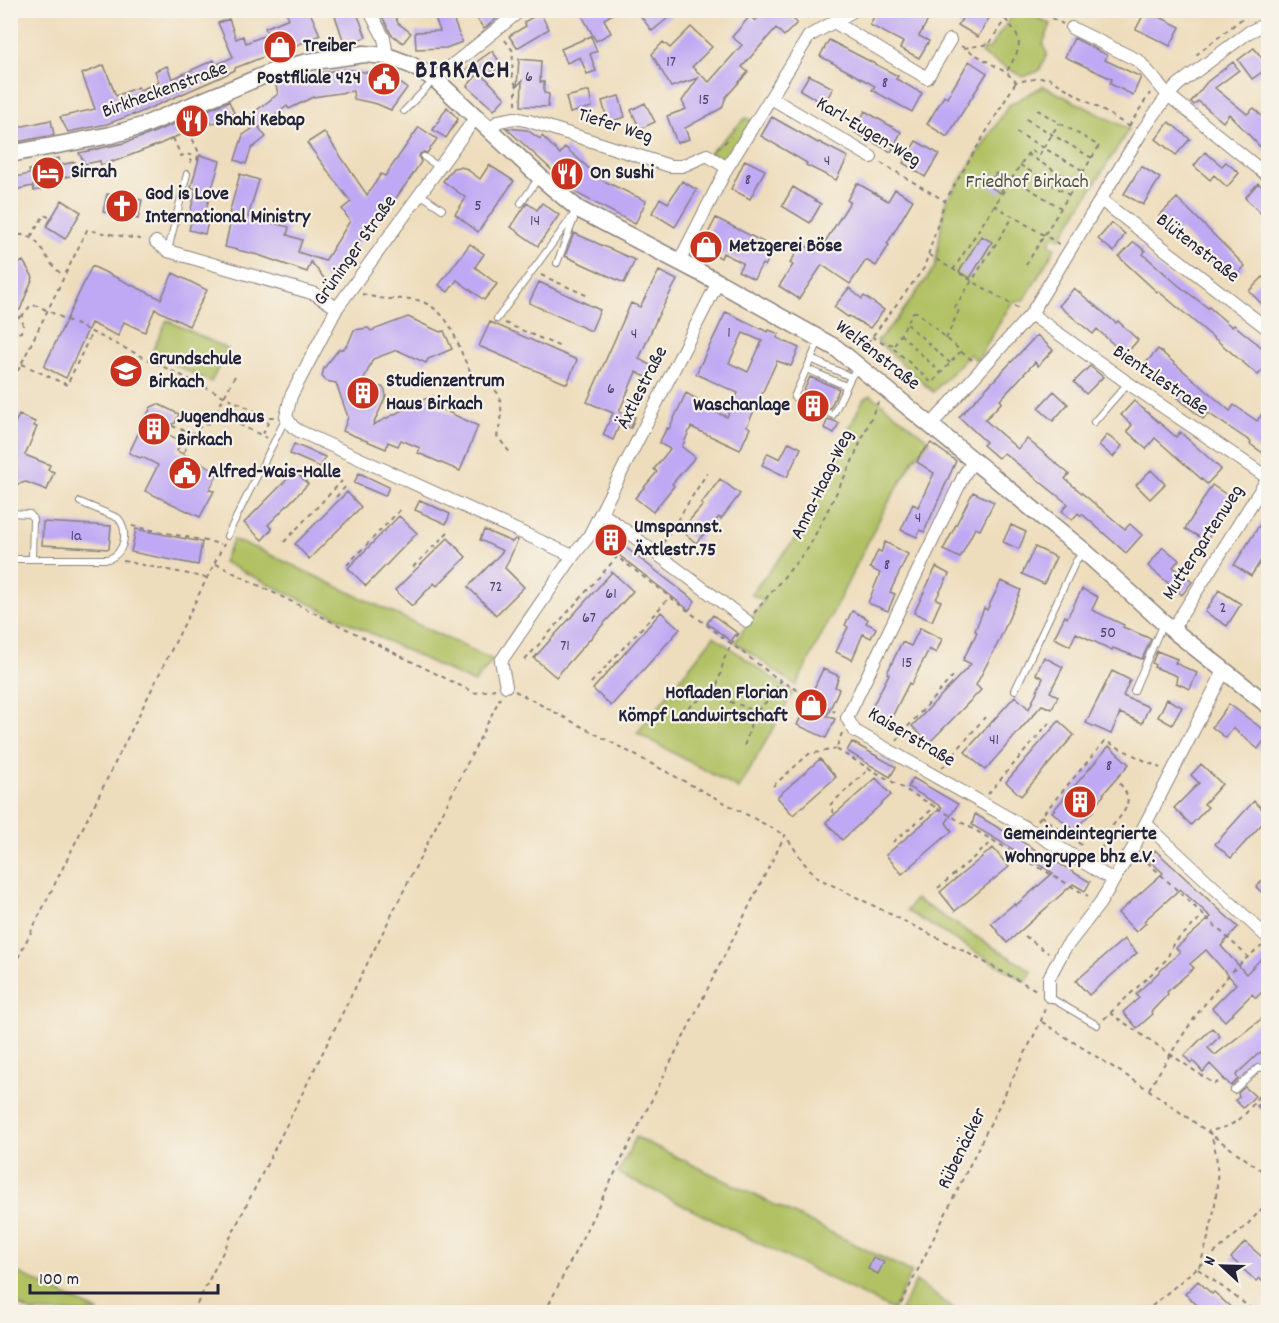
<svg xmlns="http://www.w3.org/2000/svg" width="1279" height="1323" font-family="Dekko,sans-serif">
<rect width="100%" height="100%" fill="#f7f3e8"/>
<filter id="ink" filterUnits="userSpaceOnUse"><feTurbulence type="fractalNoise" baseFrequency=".0167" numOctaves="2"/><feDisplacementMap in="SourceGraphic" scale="12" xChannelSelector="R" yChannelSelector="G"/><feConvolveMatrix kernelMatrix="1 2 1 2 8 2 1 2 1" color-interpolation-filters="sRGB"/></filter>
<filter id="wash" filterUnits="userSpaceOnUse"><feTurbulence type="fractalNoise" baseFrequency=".008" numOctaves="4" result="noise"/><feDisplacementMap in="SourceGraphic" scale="24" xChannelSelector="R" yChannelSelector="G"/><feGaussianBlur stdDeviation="1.35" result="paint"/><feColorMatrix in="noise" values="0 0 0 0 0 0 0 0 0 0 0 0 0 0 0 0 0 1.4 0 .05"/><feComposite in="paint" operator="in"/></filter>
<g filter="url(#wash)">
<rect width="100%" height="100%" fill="#eeddbc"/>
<!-- green -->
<path fill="#b1c164" stroke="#6a7250" stroke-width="1.5" d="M 1015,11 L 1023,11 L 1051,24 L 1043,44 L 1047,54 L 1039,71 L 1023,77 L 981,54 L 983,49 L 989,49 Z
M 1043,86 L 1129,129 L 1060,239 L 1054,235 L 1049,244 L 1055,248 L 1025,299 L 1011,304 L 977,361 L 970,354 L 933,392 L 877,341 L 897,319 L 935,267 L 945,203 L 1009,105 Z
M 746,118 L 752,121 L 726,162 L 709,153 Z
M 167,320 L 228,349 L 211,382 L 151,354 Z
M 871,395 L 930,441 L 914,459 L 884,510 L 796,686 L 735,642 L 764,601 L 751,594 L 795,539 L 863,400 Z
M 233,540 L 258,549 L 493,660 L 474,683 L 223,562 Z
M 714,636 L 793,693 L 739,789 L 637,733 Z
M 915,899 L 1032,971 L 1026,982 L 907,911 Z
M 636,1137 L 912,1272 L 893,1310 L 618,1173 Z
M 10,1269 L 11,1269 L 99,1312 L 32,1312 L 11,1302 Z
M 916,1281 L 957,1312 L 900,1312 Z"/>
<g id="blocks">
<!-- building -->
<path fill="#bfa9f4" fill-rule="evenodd" d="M 285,10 L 309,10 L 320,35 L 276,54 L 276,52 L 235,68 L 235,70 L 221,77 L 134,115 L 134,114 L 107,124 L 68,132 L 60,117 L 95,109 L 82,74 L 104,65 L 116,96 L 138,87 L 140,90 L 159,82 L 155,71 L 167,66 L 172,79 L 214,60 L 216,65 L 233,57 L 218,23 L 229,19 L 236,39 L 243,36 L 246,43 L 268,34 L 265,28 L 289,18 Z
M 333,10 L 356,10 L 366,37 L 345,45 Z
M 379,10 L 392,10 L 398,23 L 411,33 L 403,43 L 391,34 Z
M 432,10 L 450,10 L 462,42 L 446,48 L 416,49 L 415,32 L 440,31 Z
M 471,10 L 507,10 L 484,29 Z
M 579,10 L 620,10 L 604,19 L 611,33 L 596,41 Z
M 636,10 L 678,10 L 652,31 Z
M 766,10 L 785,10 L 797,23 L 784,36 L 776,28 L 742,67 L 748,72 L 726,97 L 722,108 L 685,128 L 689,139 L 677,143 L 667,116 L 686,109 L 682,101 L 698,78 L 671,87 L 652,54 L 663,42 L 670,48 L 691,27 L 712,47 L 692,67 L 709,82 L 742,45 L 732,37 L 750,16 L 755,21 Z
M 877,10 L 889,10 L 904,18 L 909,10 L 934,10 L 919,36 L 929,41 L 919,58 L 900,48 L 903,42 L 870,25 Z
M 967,10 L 994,10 L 978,37 L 958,25 Z
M 1146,10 L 1180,27 L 1170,46 L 1136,29 Z
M 540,13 L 549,29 L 517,48 L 509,36 L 526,26 L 524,22 Z
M 591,36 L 597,51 L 590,54 L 596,71 L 587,74 L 580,57 L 567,63 L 561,49 Z
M 1074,38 L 1107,55 L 1105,60 L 1141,77 L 1133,95 L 1110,84 L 1112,79 L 1065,57 Z
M 829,40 L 898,76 L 896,79 L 922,93 L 912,112 L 872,90 L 875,86 L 820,56 Z
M 1254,48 L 1269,67 L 1252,79 L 1238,60 Z
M 492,51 L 502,65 L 485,77 L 480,70 L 468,77 L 464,71 Z
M 519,59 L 541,61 L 540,82 L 544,82 L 544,93 L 549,94 L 548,107 L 521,106 L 522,81 L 517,86 Z
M 969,61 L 987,73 L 947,137 L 927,124 L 944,96 L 947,98 Z
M 1233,62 L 1239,70 L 1215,88 L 1247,114 L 1254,108 L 1269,124 L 1269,156 L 1229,114 L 1223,122 L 1198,101 L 1194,105 L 1191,102 L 1207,82 Z
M 345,69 L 390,76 L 407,88 L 391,110 L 377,104 L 354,99 L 353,91 L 313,97 L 289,109 L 287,106 L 259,128 L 266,137 L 251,149 L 246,164 L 235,160 L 243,135 L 252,129 L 245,119 L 278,94 L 276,86 L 306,75 Z
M 480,72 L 505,98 L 494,110 L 467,86 Z
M 809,75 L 833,88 L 824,104 L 800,90 Z
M 589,91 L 592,107 L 570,113 L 566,97 Z
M 619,96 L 625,117 L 608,122 L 602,101 Z
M 229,101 L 234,113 L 212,124 L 210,121 L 160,144 L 113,162 L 113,161 L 101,165 L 100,161 L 85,164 L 79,153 L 124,143 L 145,136 Z
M 645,103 L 655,122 L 640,129 L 631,110 Z
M 447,107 L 458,119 L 446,138 L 433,130 Z
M 865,111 L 901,132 L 891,152 L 854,132 Z
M 772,117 L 818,143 L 819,142 L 848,157 L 836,180 L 806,165 L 807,163 L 761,136 Z
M 51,120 L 54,135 L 16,142 L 14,128 Z
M 1169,122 L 1190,139 L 1176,155 L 1156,139 Z
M 419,127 L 437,139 L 427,153 L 424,152 L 420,154 L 419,157 L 421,162 L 409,180 L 381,219 L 375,215 L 338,276 L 328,283 L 311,262 L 307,272 L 258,255 L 225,247 L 232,215 L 229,214 L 240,174 L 259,180 L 248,217 L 289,227 L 287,235 L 302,240 L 298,252 L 325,261 L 350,221 L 342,209 L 351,202 L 307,143 L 324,132 L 367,195 L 381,174 L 385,176 Z
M 506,128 L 527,130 L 540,139 L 542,136 L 560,154 L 565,147 L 602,180 L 646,201 L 635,224 L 578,194 Z
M 916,141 L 939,154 L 925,177 L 903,163 Z
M 1205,152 L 1222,166 L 1226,162 L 1239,173 L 1227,187 L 1214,175 L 1210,180 L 1194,166 Z
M 200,155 L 220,161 L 206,209 L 211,211 L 205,234 L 189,230 L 192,218 L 189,217 L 196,189 L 191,187 Z
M 59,158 L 60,165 L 75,162 L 78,174 L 54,180 L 55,186 L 34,191 L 33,186 L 10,191 L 10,178 L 30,174 L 29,170 L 48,166 L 47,161 Z
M 745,160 L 765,170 L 750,199 L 731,189 Z
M 489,165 L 514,181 L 478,232 L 455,214 L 466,198 L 443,181 L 453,168 L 459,167 L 465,168 L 480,179 Z
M 1141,166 L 1160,178 L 1143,205 L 1124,194 Z
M 996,173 L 1007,181 L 1000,193 L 988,185 Z
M 682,181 L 697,190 L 675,227 L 652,213 L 660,198 L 668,203 Z
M 857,183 L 888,201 L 895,189 L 913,200 L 887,244 L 889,245 L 876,266 L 866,260 L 850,284 L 822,265 L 799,299 L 779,286 L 793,265 L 790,263 L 802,244 L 816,252 L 823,240 L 825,242 L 850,202 L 847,200 Z
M 1258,183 L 1269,193 L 1269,221 L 1245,198 Z
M 793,187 L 821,204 L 810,223 L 782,206 Z
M 107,194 L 142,200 L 138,219 L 103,212 Z
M 1177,198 L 1245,266 L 1232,280 L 1209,257 L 1207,258 L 1180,229 L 1176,233 L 1159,216 Z
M 62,200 L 81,212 L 65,239 L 46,227 Z
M 527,203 L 537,210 L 542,203 L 559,215 L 538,246 L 511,227 Z
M 716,218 L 767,244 L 765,247 L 773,251 L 765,266 L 762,264 L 754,279 L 738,271 L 743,263 L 723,253 L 721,258 L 701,247 Z
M 1112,223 L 1125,234 L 1114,252 L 1098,239 Z
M 574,233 L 635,260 L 624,283 L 565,256 Z
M 981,236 L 992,242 L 970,278 L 959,272 Z
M 1134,242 L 1145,251 L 1143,254 L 1178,285 L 1208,308 L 1209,307 L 1232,327 L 1234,325 L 1269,353 L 1269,363 L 1258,375 L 1158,291 L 1157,292 L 1119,257 Z
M 470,244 L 484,254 L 475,267 L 497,284 L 484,300 L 457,280 L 448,292 L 439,285 Z
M 23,261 L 33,277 L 20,310 L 10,306 L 10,269 Z
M 92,266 L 161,299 L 173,273 L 207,290 L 189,326 L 155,309 L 145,332 L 124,322 L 118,336 L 91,323 L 66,378 L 44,367 Z
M 659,271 L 677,280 L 658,316 L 639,359 L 652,366 L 646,377 L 636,372 L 619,412 L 635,417 L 631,428 L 620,424 L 613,440 L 603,435 L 613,413 L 587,402 L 631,303 L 640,307 Z
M 1263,277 L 1269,282 L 1269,298 L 1262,304 L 1249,291 Z
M 539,282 L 600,310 L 591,331 L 529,303 Z
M 849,288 L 862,299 L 864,296 L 884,310 L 870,328 L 849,316 L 848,317 L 834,307 Z
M 1074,288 L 1116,323 L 1118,321 L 1138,340 L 1125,355 L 1097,329 L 1093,334 L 1059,306 Z
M 726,312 L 768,332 L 769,330 L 779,334 L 777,338 L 799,348 L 791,366 L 777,361 L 747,426 L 750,428 L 740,450 L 691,427 L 682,447 L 695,457 L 672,484 L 674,486 L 653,512 L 635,498 L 657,472 L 654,469 L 670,449 L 659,443 L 667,428 L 669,429 L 686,393 L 706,404 L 704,407 L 727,417 L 738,393 L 696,374 ZM 743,333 L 762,341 L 748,372 L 729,363 Z
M 408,317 L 440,332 L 444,331 L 452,349 L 428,359 L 426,363 L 397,350 L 373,359 L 358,392 L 376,387 L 382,387 L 385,390 L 386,396 L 373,425 L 405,409 L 407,406 L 433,396 L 437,407 L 478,426 L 460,471 L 418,453 L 420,448 L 401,440 L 398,446 L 388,442 L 386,449 L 343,431 L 348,417 L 336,383 L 326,381 L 322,376 L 324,368 L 339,349 L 343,349 L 348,344 L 354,330 L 368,328 L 371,331 Z
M 490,322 L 577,360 L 567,384 L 479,346 Z
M 1037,335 L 1053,350 L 1038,366 L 1035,362 L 1000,400 L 1002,402 L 985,420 L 1018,449 L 1027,439 L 1069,474 L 1065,479 L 1125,529 L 1130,524 L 1142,535 L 1126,553 L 1082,514 L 1081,516 L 1078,513 L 1072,520 L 1062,511 L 1068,504 L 1004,453 L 998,458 L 983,445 L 986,442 L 959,417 Z
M 1158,349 L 1230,411 L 1234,405 L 1257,421 L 1269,404 L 1269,457 L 1250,444 L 1251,442 L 1208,413 L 1203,419 L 1178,398 L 1180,395 L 1144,365 Z
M 1090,366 L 1103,377 L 1086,394 L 1074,382 Z
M 810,377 L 839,389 L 830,408 L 819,405 L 817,408 L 818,413 L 803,406 L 808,403 L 807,397 L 802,395 Z
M 1054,391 L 1068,404 L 1053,421 L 1038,408 Z
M 1134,401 L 1176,437 L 1180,432 L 1221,469 L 1207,484 L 1155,438 L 1146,449 L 1127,431 L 1132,425 L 1121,415 Z
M 158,404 L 179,414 L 175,423 L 159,430 L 181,441 L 177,451 L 213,469 L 217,476 L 209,490 L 214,491 L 200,517 L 145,491 L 158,465 L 142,457 L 140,458 L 129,453 L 151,407 Z
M 19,415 L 35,422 L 34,426 L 37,427 L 25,455 L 50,465 L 48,470 L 54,472 L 47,490 L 26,482 L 10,486 L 10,433 Z
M 828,419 L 839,423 L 834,433 L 824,428 Z
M 1107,435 L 1122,446 L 1113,457 L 1099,445 Z
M 789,442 L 801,448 L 787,477 L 762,465 L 768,453 L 780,459 Z
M 931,443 L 956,461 L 924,532 L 920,530 L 917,537 L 901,530 L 913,504 L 918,507 L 934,473 L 917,462 L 920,455 Z
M 294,444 L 325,457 L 320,467 L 290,454 Z
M 1151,470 L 1165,484 L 1150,499 L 1136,485 Z
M 295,471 L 308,484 L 268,525 L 272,529 L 262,540 L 244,523 Z
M 359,473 L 389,487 L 385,496 L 354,483 Z
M 720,479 L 740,494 L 721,519 L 719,517 L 696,543 L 681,530 L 703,505 L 701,504 Z
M 1212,485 L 1230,497 L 1215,522 L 1216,523 L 1207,541 L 1185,529 Z
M 347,492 L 361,507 L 309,559 L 295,544 Z
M 973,492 L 994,502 L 980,530 L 975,528 L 960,558 L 943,550 Z
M 420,500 L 450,514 L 446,524 L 415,510 Z
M 1269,510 L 1269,548 L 1251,576 L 1234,565 Z
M 399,516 L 417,533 L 366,586 L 348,568 Z
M 43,522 L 111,526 L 109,549 L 42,545 Z
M 1011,525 L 1026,532 L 1019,549 L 1003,542 Z
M 136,529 L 202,542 L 198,565 L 131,552 Z
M 484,530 L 512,542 L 515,539 L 518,540 L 505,568 L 524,587 L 496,615 L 468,587 L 503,551 L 480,540 Z
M 448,538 L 466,557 L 437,586 L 434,583 L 412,606 L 395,590 Z
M 616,540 L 695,601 L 689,610 L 610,548 Z
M 885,542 L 908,554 L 890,592 L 895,594 L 888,611 L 868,603 L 880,573 L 870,568 L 878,550 L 881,552 Z
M 1035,547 L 1056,557 L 1044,584 L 1022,574 Z
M 1163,547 L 1179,560 L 1173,567 L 1192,582 L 1182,595 L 1148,566 Z
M 936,567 L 949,574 L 936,599 L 941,601 L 932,621 L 914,613 Z
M 612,572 L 633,591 L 556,677 L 534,658 Z
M 1001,581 L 1021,590 L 999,641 L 976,685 L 981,690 L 929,743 L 912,726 L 971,664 L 963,660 L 977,632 L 975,631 L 984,608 L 987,610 Z
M 1082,589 L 1098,597 L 1092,610 L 1124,625 L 1123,627 L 1151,639 L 1142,659 L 1113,648 L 1112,650 L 1076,633 L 1070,646 L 1054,638 L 1065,616 L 1067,618 Z
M 1219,590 L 1241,604 L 1227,626 L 1205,612 Z
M 852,611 L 868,619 L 866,623 L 876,628 L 871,638 L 863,634 L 852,660 L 836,652 L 848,627 L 845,625 Z
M 661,612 L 680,629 L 611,706 L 593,689 Z
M 713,615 L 737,633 L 731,641 L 707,623 Z
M 920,628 L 942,639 L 936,653 L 929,649 L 911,685 L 909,683 L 887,727 L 867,717 L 889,674 L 887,673 L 902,642 L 911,646 Z
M 1157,651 L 1177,659 L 1175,663 L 1197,673 L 1190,689 L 1176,683 L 1177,676 L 1154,667 L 1155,665 L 1152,663 Z
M 1044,657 L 1063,667 L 1050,692 L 1058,696 L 1052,709 L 1042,705 L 985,770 L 965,752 L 1015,696 L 1029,709 L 1043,678 L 1036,674 Z
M 823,669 L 839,676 L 835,687 L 839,689 L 827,716 L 835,719 L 826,738 L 797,725 Z
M 1112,671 L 1130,680 L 1123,696 L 1149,707 L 1142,723 L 1120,713 L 1111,734 L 1086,723 Z
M 1167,699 L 1182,707 L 1172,725 L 1158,717 Z
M 1229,704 L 1269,734 L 1258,749 L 1233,728 L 1226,738 L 1212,727 Z
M 1059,721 L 1074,735 L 1021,796 L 1006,782 Z
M 852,742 L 896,767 L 890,777 L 847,751 Z
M 1109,746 L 1129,764 L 1103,794 L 1104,795 L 1092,808 L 1094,810 L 1074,830 L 1052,812 Z
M 820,759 L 836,777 L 793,815 L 777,797 Z
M 1201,764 L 1222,784 L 1204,804 L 1208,807 L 1191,825 L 1174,808 L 1199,783 L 1191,775 Z
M 876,778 L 891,795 L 842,840 L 826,822 Z
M 913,778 L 958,804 L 946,823 L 952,831 L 902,874 L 886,855 L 942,807 L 908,787 Z
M 1254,801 L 1269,816 L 1231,858 L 1215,844 Z
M 975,814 L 1090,882 L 1085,891 L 1073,884 L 1007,943 L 991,923 L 1014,904 L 1015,906 L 1053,873 L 972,825 Z
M 993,848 L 1009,867 L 955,911 L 940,892 Z
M 1155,850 L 1238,927 L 1221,946 L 1246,974 L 1269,951 L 1269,985 L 1256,998 L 1252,994 L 1225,1021 L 1212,1008 L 1236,984 L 1206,950 L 1190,964 L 1194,968 L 1167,992 L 1168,994 L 1151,1012 L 1153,1014 L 1137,1028 L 1123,1012 L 1139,998 L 1136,994 L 1180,952 L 1176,948 L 1211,917 L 1180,889 L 1144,921 L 1146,923 L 1136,932 L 1118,913 L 1163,873 L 1147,858 Z
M 1269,874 L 1269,899 L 1256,887 Z
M 1124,939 L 1137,953 L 1089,995 L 1076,981 Z
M 1269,1013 L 1269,1047 L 1258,1054 L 1236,1075 L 1238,1079 L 1231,1086 L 1210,1064 L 1203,1072 L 1193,1061 L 1191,1063 L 1184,1056 L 1212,1028 L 1220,1036 L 1208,1048 L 1215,1055 Z
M 1245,1087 L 1255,1096 L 1243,1108 L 1235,1100 L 1239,1097 L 1238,1093 Z
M 1269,1094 L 1269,1117 L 1257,1106 Z
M 1245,1242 L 1269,1263 L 1269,1287 L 1259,1278 L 1256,1281 L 1231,1258 Z
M 873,1258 L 884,1262 L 878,1274 L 868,1269 Z
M 1198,1281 L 1212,1294 L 1214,1292 L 1236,1312 L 1205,1312 L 1185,1294 Z"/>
</g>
</g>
<g filter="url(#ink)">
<use href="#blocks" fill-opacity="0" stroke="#88807c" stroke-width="1.5"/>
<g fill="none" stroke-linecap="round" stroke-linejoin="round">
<!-- service casing -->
<g stroke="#88807c" stroke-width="8">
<path id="service" d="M 404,111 L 435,79
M 424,157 L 439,167
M 420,194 L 442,209
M 521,203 L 538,179
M 168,250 L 187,174
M 557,263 L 574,219
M 497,319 L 577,210
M 811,359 L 851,377
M 807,369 L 846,386
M 803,401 L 794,397 L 819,341
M 822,410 L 833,415 L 851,377 L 858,367
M 1094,422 L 1128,383
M 10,513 L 30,514 L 33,519 L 32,558
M 227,536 L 286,418
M 10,559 L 108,559 C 125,554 129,530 118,518 L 80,502
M 1015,690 L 1076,561 L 1084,551
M 1134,691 L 1163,623
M 1049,997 L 1097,1025
M 1234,1090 L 1258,1068 L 1268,1067"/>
</g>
<!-- minor casing -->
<g stroke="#88807c" stroke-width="14">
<path id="minor" d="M 369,10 L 384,38 L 387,56
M 834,22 L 927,78 L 950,40
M 1072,28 L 1139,61 L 1168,95 L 1268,176
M 435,79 L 521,10
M 771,98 L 871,157
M 476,117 L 337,308 L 291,396 L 286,417 L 293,427 L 299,431 L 573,556
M 489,129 L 499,121 L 515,118 L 529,121 L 670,166 L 682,166 L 707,155 L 727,168
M 1101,200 L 1268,329
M 156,242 L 168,251 L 315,294 L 337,308
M 679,262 L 727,168 L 809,36 L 855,10
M 1031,314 L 1128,383 L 1268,478
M 930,426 L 1031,314 L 1141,133 L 1168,95 L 1179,84 L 1249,32 L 1268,23
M 974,461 L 965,473 L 847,718 L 855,731 L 1030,830 L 1113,880
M 602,513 L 747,621
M 1172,630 L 1268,478
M 506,686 L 501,661 L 573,556 L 589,536 L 718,282
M 1146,824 L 1266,936 L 1268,935
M 1049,996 L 1049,978 L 1063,951 L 1100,903 L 1133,848 L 1224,671"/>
</g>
<!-- tertiary casing -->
<g stroke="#88807c" stroke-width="19">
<path id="tertiary" d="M 10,154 L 111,135 L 142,126 L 277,70 L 308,62 L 364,54 L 387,56 L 411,65 L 435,79 L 540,177 L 578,209 L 718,282 L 836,348 L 1084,551 L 1164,623 L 1268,705"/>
</g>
<!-- path -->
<path stroke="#88807c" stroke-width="2" stroke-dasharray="4.5 4.5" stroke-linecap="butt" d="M 1036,10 L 1063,24
M 1005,19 C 1026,42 1020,48 1007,71
M 505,40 L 513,51 L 512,75 L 516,86 L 516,106
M 961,46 L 1007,73 L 1016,82 L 1047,77 L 1130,127
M 964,48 L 989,44 L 1011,10
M 1196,55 L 1253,10
M 1026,119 L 1092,158
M 1129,126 L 1150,93
M 189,131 L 199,153 L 197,160 L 191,160 L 190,166
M 1016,132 L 1084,171
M 173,138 L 181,156 L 186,154 L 198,157
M 717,149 L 731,137
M 1027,154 L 1076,184
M 881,163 L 945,201
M 1020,165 L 1069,195
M 1012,178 L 1061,208
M 994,205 L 1059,244
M 10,236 C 44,228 41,263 64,275
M 31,237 L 44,215 L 49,217
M 929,255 L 1019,309
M 1026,265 L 1099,146 L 1034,108
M 953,270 L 1030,150 L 1039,155 L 1059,123
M 541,275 L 588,296
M 362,294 C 371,296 379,299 389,299 C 401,299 414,297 425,303 C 457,318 456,351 474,377 C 480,385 496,386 499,396 C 503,409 501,423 497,436 L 511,454
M 913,312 L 917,312 L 961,351 L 932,383 L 893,348 Z
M 10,322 L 21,316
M 505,323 L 563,348
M 907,324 L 950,363
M 900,334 L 941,373
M 10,336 L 21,332 L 23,326 L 22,316 L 31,305 L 38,306 L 267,417 L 274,417
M 872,337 L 884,343 L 895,345
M 946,339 L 959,310 L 955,307 L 1013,217
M 862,350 L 924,268 L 945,201 L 1016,82
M 10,351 C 16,358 14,363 10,370
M 961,352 L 974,361
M 22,364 L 67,385 L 92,332
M 10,387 L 87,230 L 145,240
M 215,413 L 267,438
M 172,426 L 192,433
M 263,434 L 270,418
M 184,452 L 196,429 L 211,422 L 237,372
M 336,497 L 348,484
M 132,526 L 221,544
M 284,542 L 342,481
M 599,543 L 775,677 L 835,712
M 663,543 L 707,473
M 123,561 L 208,578
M 216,564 L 475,693 L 495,689
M 347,565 L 402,508
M 413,567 L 450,530
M 754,613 L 809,547 L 850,466 L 878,402
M 731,644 L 740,632
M 525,660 L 617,557
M 591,683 L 670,597
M 716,690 C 736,717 765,690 744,746
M 515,691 L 785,835
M 752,718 L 755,713 L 772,696 L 781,680
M 676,720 L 682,712 L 715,689 L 719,680 L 724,659 L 731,645
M 842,733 L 836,749 L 1088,896
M 897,741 L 903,732 L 954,675
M 942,768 L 985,717
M 773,786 L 809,754 L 836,749
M 988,794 L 1049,723
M 834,813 L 830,805 L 869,769
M 1041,816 L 1083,846
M 1038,820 L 1105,741 L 1160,768
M 893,842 L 936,806
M 1141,856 L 1247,956
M 1103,859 C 1102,851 1101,843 1105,836 C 1115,818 1141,806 1119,783
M 938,888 L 993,841
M 1025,936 L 1048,953
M 10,974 L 224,544
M 1110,1013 L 1214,1084 L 1223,1079 L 1228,1084
M 1104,1019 L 1167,959 L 1173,944 L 1204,915
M 1042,1022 L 1149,1090 L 1268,1175
M 1149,1089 C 1179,1040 1215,979 1262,946
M 1199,1267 C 1212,1231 1227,1167 1209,1131 C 1244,1125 1249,1110 1268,1081
M 1198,1269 L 1256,1312
M 10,1306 L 23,1312
M 1150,1308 L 1156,1312
M 193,1312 L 500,698
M 545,1312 L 785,835 L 804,863 L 818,878 L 962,950 L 1038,991
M 897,1312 L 1041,1021 L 1045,1008
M 1145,1312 L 1246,1226 L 1268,1202"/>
<!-- service -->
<use href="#service" stroke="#fff" stroke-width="6"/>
<!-- minor -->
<use href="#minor" stroke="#fff" stroke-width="12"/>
<!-- tertiary -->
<use href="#tertiary" stroke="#fff" stroke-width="16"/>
</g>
</g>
<!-- icons -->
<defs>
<g id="shop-disc" transform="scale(1.725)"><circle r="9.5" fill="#c8321e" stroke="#f7f3e8"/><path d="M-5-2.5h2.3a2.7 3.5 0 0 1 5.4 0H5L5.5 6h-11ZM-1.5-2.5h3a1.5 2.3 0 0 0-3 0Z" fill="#fff"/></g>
<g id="civic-disc" transform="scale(1.725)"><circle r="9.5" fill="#c8321e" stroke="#f7f3e8"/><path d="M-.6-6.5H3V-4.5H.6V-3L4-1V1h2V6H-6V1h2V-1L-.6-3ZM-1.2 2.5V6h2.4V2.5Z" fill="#fff"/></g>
<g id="restaurant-disc" transform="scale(1.725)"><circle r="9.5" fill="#c8321e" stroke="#f7f3e8"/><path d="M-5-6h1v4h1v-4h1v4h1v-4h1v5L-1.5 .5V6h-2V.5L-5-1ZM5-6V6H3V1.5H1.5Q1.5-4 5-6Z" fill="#fff"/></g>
<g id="hotel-disc" transform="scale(1.725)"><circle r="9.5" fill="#c8321e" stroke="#f7f3e8"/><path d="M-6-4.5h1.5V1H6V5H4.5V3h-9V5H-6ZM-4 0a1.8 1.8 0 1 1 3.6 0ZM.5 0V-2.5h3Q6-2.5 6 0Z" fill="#fff"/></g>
<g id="church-disc" transform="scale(1.725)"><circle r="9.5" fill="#c8321e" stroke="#f7f3e8"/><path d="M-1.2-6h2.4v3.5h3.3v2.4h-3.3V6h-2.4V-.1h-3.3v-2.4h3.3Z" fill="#fff"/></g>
<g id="school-disc" transform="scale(1.725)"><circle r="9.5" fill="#c8321e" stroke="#f7f3e8"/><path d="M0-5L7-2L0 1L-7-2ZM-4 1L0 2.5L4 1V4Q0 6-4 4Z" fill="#fff"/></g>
<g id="building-disc" transform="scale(1.725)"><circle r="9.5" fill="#c8321e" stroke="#f7f3e8"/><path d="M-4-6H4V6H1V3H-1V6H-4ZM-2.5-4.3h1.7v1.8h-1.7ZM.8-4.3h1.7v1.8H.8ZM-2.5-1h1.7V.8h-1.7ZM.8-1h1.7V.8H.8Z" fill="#fff"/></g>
</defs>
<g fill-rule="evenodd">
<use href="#shop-disc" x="280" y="47"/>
<use href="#civic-disc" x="384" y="79"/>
<use href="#restaurant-disc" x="192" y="121"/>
<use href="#hotel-disc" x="48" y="173"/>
<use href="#restaurant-disc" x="567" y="174"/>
<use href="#church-disc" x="122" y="206"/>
<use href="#shop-disc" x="706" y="247"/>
<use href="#school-disc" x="126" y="371"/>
<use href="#building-disc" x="363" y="393"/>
<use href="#building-disc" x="813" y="406"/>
<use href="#building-disc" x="154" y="429"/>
<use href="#civic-disc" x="185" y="473"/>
<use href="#building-disc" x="611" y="540"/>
<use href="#shop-disc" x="811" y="705"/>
<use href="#building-disc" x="1080" y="802"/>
</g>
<g text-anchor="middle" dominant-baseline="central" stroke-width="4.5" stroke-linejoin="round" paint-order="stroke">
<!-- number labels -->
<g font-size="16" fill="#494469">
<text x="671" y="62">17</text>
<text x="529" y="77">6</text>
<text x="885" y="83">8</text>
<text x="704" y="100">15</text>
<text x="827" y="161">4</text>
<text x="748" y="180">8</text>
<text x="478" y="206">5</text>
<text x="535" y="221">14</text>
<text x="729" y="333">1</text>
<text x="634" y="334">4</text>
<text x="611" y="389">6</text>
<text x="918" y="518">4</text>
<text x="76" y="536">1a</text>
<text x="887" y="565">8</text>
<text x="496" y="587">72</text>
<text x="611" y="594">61</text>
<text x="1223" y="608">2</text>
<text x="589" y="618">67</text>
<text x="1108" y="633">50</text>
<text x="565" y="646">71</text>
<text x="907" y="663">15</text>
<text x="994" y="740">41</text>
<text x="1109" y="766">8</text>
</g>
<!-- poi labels -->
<g font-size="20" font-weight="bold" fill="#22223b" stroke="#f7f3e8" text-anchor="start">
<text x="303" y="47">Treiber</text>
<text x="361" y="79" text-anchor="end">Postfiliale 424</text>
<text x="215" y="121">Shahi Kebap</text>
<text x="71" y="173">Sirrah</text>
<text x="590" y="174">On Sushi</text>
<text x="145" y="195">God is Love<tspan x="145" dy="23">International Ministry</tspan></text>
<text x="729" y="247">Metzgerei Böse</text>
<text x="149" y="360">Grundschule<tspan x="149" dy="23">Birkach</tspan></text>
<text x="386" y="382">Studienzentrum<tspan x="386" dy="23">Haus Birkach</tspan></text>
<text x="790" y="406" text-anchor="end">Waschanlage</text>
<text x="177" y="418">Jugendhaus<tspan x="177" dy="23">Birkach</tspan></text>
<text x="208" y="473">Alfred-Wais-Halle</text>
<text x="634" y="528">Umspannst.<tspan x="634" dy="23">Äxtlestr.75</tspan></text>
<text x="788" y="694" text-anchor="end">Hofladen Florian<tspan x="788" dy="23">Kömpf Landwirtschaft</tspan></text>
<text x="1080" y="835" text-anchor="middle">Gemeindeintegrierte<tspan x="1080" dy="23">Wohngruppe bhz e.V.</tspan></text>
</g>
<!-- street labels -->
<g font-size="20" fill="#22223b" stroke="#f7f3e8">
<text transform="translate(165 91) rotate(-20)">Birkheckenstraße</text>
<text transform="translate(615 127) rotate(18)">Tiefer Weg</text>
<text transform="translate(868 133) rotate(31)">Karl-Eugen-Weg</text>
<text transform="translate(1197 249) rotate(38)">Blütenstraße</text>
<text transform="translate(356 251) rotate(-55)">Grüninger Straße</text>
<text transform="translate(877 356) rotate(38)">Welfenstraße</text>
<text transform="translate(1160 381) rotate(34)">Bientzlestraße</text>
<text transform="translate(643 388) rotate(-63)">Äxtlestraße</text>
<text transform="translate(823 485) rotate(-64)">Anna-Haag-Weg</text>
<text transform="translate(1204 543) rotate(-57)">Muttergartenweg</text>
<text transform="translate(911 738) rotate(31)">Kaiserstraße</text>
<text transform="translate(963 1149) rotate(-64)">Rübenäcker</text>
</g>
<!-- park labels -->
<g font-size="20" fill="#4d5247" stroke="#f7f3e8">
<text x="1027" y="183">Friedhof Birkach</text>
</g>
<!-- district labels -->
<g font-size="26" font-weight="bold" letter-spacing="1.5" fill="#22223b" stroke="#f7f3e8">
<text x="463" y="71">BIRKACH</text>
</g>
</g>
<!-- margin -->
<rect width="1279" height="1323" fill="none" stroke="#f7f3e8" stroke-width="36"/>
<!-- north arrow -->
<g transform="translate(1222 1266) rotate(292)" stroke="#f7f3e8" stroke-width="4.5" paint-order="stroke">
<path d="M0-4.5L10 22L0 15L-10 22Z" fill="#22223b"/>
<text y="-9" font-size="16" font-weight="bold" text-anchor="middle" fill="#22223b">N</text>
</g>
<!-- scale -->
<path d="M30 1284v9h188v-9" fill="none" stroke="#22223b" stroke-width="3"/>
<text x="39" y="1284" font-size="18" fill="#22223b" stroke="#f7f3e8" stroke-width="4.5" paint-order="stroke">100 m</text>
</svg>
